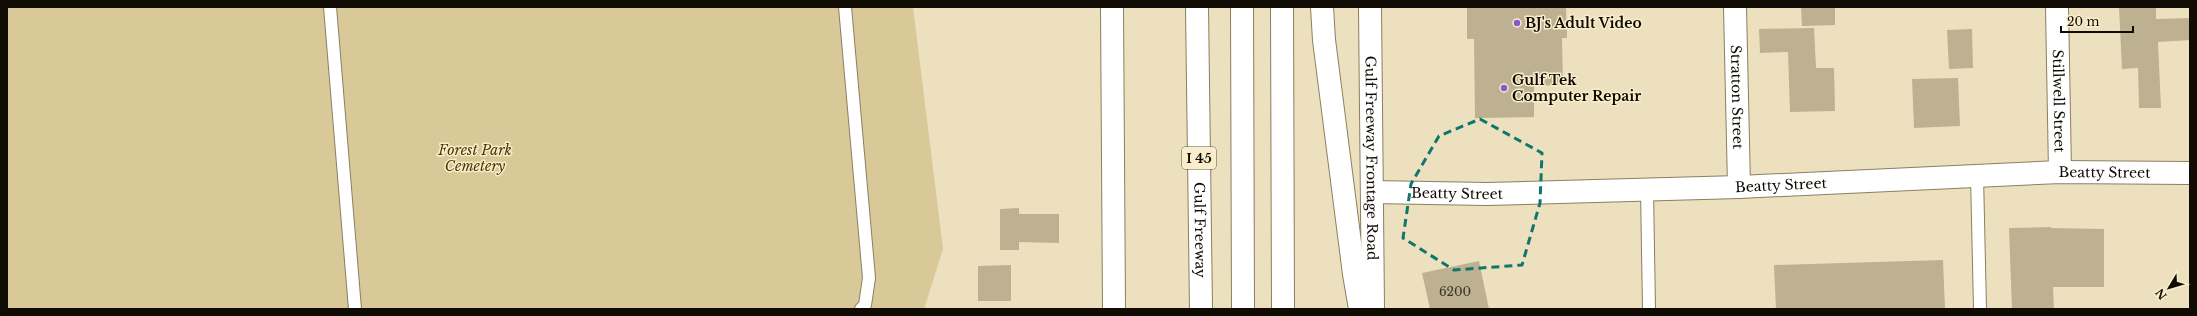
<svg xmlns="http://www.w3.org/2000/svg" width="2197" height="316" font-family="'Libre Baskerville',serif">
<rect width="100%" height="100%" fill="#ece0bf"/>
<!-- green -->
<path fill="#d9c898" d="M 7,7 L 913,7 L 943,249 L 924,309 L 7,309 Z"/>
<!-- building -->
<path fill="#bdb192" d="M 1467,7 L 1566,7 L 1567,38 L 1562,38 L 1563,85 L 1534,86 L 1534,117 L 1475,118 L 1474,39 L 1467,39 Z
M 1801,7 L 1835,7 L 1835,25 L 1802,26 Z
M 2119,7 L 2156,7 L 2156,19 L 2190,18 L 2190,40 L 2158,42 L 2161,108 L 2139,108 L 2138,68 L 2122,69 Z
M 1814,28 L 1816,68 L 1834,68 L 1835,111 L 1790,112 L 1788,52 L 1760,53 L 1759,29 Z
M 1972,29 L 1973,68 L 1949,69 L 1947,30 Z
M 1958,78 L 1960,126 L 1914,128 L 1912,79 Z
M 1019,208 L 1019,214 L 1059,214 L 1059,243 L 1019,242 L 1019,250 L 1000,250 L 1000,209 Z
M 2051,227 L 2051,228 L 2104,229 L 2104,287 L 2053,287 L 2054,309 L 2012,309 L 2009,228 Z
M 1943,260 L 1945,309 L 1776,309 L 1774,265 Z
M 1479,261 L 1489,309 L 1430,309 L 1422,273 Z
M 1011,265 L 1011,301 L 978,301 L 978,266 Z"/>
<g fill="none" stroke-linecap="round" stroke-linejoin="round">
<!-- service casing -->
<g stroke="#8a7f61" stroke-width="14">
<path id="service" d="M 330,7 L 355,309
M 845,7 L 869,278 L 865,305 L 861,309
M 1977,175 L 1980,309
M 1647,189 L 1649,309"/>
</g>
<!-- minor casing -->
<g stroke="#8a7f61" stroke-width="24">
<g id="minor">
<path id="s1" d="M 1735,7 L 1739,187"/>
<path id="s2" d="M 2057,7 L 2060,172"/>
<path id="s3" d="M 1372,192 L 1487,194 L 1739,187 L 2060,172 L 2190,173"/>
</g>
</g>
<!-- secondary casing -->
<g stroke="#8a7f61" stroke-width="24">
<g id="secondary">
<path d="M 1112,7 L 1114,309"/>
<path id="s4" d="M 1370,7 L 1373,309"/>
</g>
</g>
<!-- motorway casing -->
<g stroke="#8a7f61" stroke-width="24">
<g id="motorway">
<path id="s5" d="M 1197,7 L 1201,309"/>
<path d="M 1242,7 L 1243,309"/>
<path d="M 1282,7 L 1283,309"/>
<path d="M 1322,7 L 1324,40 L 1354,274 L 1360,309"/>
</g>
</g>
<!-- service -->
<use href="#service" stroke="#fff" stroke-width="12"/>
<!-- minor -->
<use href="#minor" stroke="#fff" stroke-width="22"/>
<!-- secondary -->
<use href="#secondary" stroke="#fff" stroke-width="22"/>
<!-- motorway -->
<use href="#motorway" stroke="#fff" stroke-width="22"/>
</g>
<!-- marked area -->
<path fill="none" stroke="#0f766e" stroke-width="3" stroke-dasharray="8 5" stroke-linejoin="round" d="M 1480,119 L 1542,153 L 1540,203 L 1522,265 L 1454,270 L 1403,238 L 1411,184 L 1439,136 Z"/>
<!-- markers -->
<g fill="#8b57cf" stroke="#f9edcc" stroke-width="1.5">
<circle cx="1517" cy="23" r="4"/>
<circle cx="1504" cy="88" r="4"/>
</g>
<g text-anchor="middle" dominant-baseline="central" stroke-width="3" stroke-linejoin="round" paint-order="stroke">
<!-- number labels -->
<g font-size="12" fill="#3b3527">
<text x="1455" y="291">6200</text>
</g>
<!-- shield labels -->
<rect fill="#f9edcc" stroke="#56503f" stroke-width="1" x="1182" y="147" width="34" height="22" rx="3"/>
<g font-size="13" font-weight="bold" fill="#100c03">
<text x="1199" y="158">I 45</text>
</g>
<!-- poi labels -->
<g font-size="14" font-weight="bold" fill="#100c03" stroke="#f9edcc" text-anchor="start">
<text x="1525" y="23">BJ's Adult Video</text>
<text x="1512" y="80">Gulf Tek<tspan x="1512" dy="16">Computer Repair</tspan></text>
</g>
<!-- street labels -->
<g font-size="14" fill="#100c03" stroke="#f9edcc">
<text stroke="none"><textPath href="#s1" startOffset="90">Stratton Street</textPath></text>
<text stroke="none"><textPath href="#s2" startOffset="94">Stillwell Street</textPath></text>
<text stroke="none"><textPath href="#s4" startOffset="151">Gulf Freeway Frontage Road</textPath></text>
<text stroke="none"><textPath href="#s3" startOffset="733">Beatty Street</textPath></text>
<text stroke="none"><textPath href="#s3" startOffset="409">Beatty Street</textPath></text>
<text stroke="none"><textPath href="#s3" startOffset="85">Beatty Street</textPath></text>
<text stroke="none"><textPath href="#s5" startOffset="223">Gulf Freeway</textPath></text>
</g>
<!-- park labels -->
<g font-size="14" font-style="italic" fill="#483700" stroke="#f9edcc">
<text x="475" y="150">Forest Park<tspan x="475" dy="16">Cemetery</tspan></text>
</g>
</g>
<!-- border -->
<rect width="2197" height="316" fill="none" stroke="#100c03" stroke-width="16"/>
<!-- north arrow -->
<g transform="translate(2169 288) rotate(232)" stroke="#f9edcc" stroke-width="3" paint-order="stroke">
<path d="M0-3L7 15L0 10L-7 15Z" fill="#100c03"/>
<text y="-6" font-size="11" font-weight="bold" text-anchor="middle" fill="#100c03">N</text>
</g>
<!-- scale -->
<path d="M2061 26v6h72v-6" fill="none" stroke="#100c03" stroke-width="2"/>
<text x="2067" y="26" font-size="12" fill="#100c03" stroke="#f9edcc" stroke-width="3" paint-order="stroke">20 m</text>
</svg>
